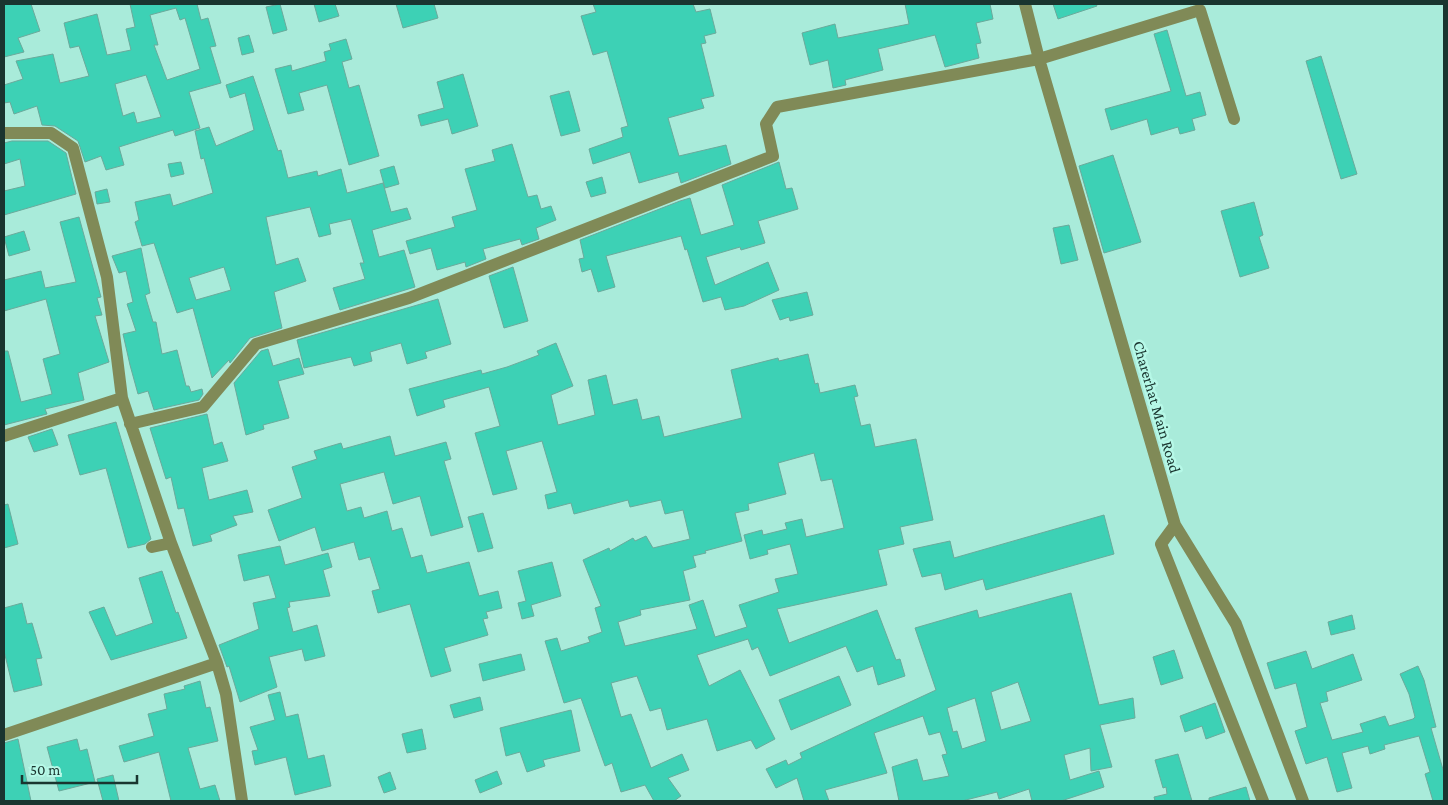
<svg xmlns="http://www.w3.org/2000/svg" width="1448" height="805" font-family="'Crimson Pro',serif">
<rect width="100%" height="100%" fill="#a9ebda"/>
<!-- building -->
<path fill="#3dd1b5" stroke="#6aaa9b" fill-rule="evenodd" d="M 4,4 L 31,4 L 40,31 L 18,38 L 24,52 L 4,57 Z
M 130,4 L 197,4 L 201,20 L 208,18 L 216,46 L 210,47 L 221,83 L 189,92 L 200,128 L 175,136 L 173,130 L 119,147 L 124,165 L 106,170 L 101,156 L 85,162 L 78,141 L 55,126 L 42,125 L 37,106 L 14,114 L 10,102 L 4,103 L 4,85 L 23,79 L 16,61 L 53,54 L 60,83 L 89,76 L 79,46 L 70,48 L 64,23 L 97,14 L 107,55 L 131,50 L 126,29 L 135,27 ZM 176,8 L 180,20 L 185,18 L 200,69 L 167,80 L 154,45 L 158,45 L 150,15 ZM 146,75 L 161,117 L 137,123 L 134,112 L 123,116 L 115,84 Z
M 280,4 L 287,30 L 273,34 L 266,7 Z
M 314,4 L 335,4 L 339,16 L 319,22 Z
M 396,4 L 434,4 L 438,18 L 403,28 Z
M 593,4 L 693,4 L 696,12 L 710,9 L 716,33 L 704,36 L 706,43 L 701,44 L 714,96 L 701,99 L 704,108 L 668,118 L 679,156 L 726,145 L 731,164 L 681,183 L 678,172 L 639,183 L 630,152 L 593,164 L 589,149 L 623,137 L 621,128 L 628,126 L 607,51 L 593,55 L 581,16 L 596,12 Z
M 905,4 L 990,4 L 993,19 L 976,23 L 981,43 L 976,44 L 979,58 L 945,67 L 935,35 L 878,49 L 883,70 L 845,80 L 846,85 L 833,88 L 828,60 L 810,65 L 802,33 L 835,24 L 838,38 L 909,24 Z
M 1053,4 L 1096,4 L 1097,6 L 1058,19 Z
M 1167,30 L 1186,96 L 1200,92 L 1206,115 L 1192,119 L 1195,130 L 1180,134 L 1178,127 L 1151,135 L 1147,119 L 1111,130 L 1105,109 L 1171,91 L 1154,34 Z
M 249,35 L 254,52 L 242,55 L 238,38 Z
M 346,39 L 352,59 L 342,62 L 349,88 L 359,85 L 379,156 L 349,165 L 327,85 L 299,93 L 304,110 L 288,114 L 275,69 L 291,65 L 292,71 L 326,61 L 324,52 L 331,50 L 329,44 Z
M 1321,56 L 1357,174 L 1341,179 L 1306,61 Z
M 463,74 L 478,126 L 452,134 L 448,119 L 421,126 L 418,115 L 444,108 L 437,82 Z
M 253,76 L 278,151 L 281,150 L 288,178 L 317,171 L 318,176 L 341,169 L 347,193 L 383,183 L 391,212 L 407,208 L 411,219 L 372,230 L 379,257 L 404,250 L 415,287 L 340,310 L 333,288 L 365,279 L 360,263 L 364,263 L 351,219 L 329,224 L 331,234 L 319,237 L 310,207 L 266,217 L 276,265 L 298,258 L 306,281 L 274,292 L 282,328 L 250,338 L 230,363 L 229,360 L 212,378 L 193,308 L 177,313 L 154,243 L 142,246 L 135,222 L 139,220 L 135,202 L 170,194 L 173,206 L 213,193 L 204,158 L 201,159 L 195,131 L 209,127 L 216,146 L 254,130 L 245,93 L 230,98 L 226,85 ZM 224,267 L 231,290 L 196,300 L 189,278 Z
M 569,91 L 580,131 L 561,136 L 550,96 Z
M 12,141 L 48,141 L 66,153 L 76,194 L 4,215 L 4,191 L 25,186 L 20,159 L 4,164 L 4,143 Z
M 512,144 L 528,197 L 537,195 L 541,209 L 551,206 L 556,220 L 536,228 L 539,239 L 522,245 L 520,239 L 483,249 L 486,259 L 466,267 L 465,262 L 437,270 L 431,248 L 410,254 L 406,241 L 455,227 L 452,217 L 477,210 L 465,169 L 495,161 L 492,150 Z
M 1113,155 L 1141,242 L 1104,253 L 1079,166 Z
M 181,162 L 184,174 L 171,177 L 168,164 Z
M 779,162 L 786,189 L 792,188 L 798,209 L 758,221 L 765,243 L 741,250 L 740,247 L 706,257 L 715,285 L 768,262 L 779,290 L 744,306 L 725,310 L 721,297 L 703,302 L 687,249 L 685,250 L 681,236 L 606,256 L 615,287 L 598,292 L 591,269 L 582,272 L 579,259 L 584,258 L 580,240 L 680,201 L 690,198 L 701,235 L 734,225 L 722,185 Z
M 394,166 L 399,184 L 385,188 L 380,170 Z
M 602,177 L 606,193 L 591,197 L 586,182 Z
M 107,189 L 110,202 L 97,204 L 95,192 Z
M 1254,202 L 1263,235 L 1259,237 L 1269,268 L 1240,277 L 1221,211 Z
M 79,217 L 101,297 L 97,298 L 102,315 L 95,316 L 109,362 L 78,373 L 84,400 L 45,409 L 47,414 L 4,425 L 4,351 L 8,351 L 21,402 L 52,394 L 43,359 L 60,354 L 46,299 L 4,311 L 4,280 L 41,271 L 45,288 L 76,282 L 60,222 Z
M 1069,225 L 1078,260 L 1061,264 L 1053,228 Z
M 24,231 L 30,250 L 9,256 L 4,237 Z
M 141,248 L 150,293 L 145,295 L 153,322 L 156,322 L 162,354 L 177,350 L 186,386 L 189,386 L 191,392 L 202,389 L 203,394 L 199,400 L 154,410 L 148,391 L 138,394 L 130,365 L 123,334 L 136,331 L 127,304 L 133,302 L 126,271 L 119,273 L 112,256 Z
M 513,267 L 528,321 L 504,328 L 489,276 Z
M 807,292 L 813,315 L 790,321 L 789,317 L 780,320 L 772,300 Z
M 438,299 L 451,344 L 425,352 L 427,358 L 407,364 L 401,343 L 370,352 L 372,361 L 354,366 L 351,357 L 304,368 L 297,340 Z
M 556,343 L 573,386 L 551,395 L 558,425 L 595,415 L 588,380 L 606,375 L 613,405 L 637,399 L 642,420 L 659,416 L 664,437 L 742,418 L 731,370 L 778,358 L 779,361 L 808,354 L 815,384 L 818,383 L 820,393 L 855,385 L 858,396 L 854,397 L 861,426 L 870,424 L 875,447 L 916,439 L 933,520 L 900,527 L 904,544 L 878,550 L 887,585 L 777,609 L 789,643 L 877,610 L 896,660 L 900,659 L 905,676 L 878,685 L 873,666 L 857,672 L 846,646 L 770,676 L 758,647 L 752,650 L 748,639 L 697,655 L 709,686 L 740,670 L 775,739 L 756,749 L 751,740 L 717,751 L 707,719 L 667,730 L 661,708 L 650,711 L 637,676 L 611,683 L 621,717 L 631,714 L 651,768 L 682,754 L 689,770 L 668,778 L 681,796 L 674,801 L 654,801 L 645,785 L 621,792 L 612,763 L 605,766 L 581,698 L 564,703 L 545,641 L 557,638 L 561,651 L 590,642 L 588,637 L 602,632 L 595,608 L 601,606 L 583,560 L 609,548 L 610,551 L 633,538 L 635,541 L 646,536 L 653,548 L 690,539 L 683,510 L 665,514 L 661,500 L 630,507 L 628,500 L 574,514 L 571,503 L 548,509 L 545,495 L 557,492 L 542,441 L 506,451 L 517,489 L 493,495 L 475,433 L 500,426 L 489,387 L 443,400 L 445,407 L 417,416 L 409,389 L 481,370 L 482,374 L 507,367 L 539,355 L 537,351 ZM 814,453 L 821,481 L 832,479 L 844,528 L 806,537 L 802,519 L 785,523 L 787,529 L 763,535 L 762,530 L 744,535 L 750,559 L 768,554 L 767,550 L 790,544 L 798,574 L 775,579 L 779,592 L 739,605 L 747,627 L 715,637 L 703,600 L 689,605 L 697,629 L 625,646 L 618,622 L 641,615 L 640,610 L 690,600 L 683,571 L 696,567 L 693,556 L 706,553 L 705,551 L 742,541 L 735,513 L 749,510 L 748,504 L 786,494 L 778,463 Z
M 268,349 L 273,366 L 299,358 L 304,374 L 278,381 L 289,418 L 263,425 L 264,429 L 246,435 L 234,383 L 261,351 Z
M 207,414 L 214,445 L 222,442 L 228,461 L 202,468 L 209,500 L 247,490 L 253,512 L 233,516 L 237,525 L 210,535 L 212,541 L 193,546 L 184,508 L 178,509 L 171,477 L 166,479 L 150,428 Z
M 116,422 L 151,539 L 145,544 L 128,548 L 106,468 L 80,475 L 68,435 Z
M 52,429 L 58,445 L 34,452 L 28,437 Z
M 390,436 L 395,456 L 446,442 L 451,459 L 444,461 L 463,527 L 431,536 L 420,496 L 393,504 L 384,472 L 340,484 L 347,511 L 361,507 L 364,518 L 387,511 L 392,531 L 402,528 L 411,558 L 422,555 L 427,573 L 469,562 L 479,596 L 498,591 L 502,608 L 486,612 L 488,618 L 483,619 L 488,635 L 444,648 L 451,671 L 431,677 L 410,604 L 378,613 L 372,591 L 380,589 L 370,557 L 359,560 L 354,542 L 322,551 L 315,527 L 279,541 L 268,510 L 302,498 L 292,467 L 317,459 L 314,451 L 341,443 L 343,449 Z
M 8,504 L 18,544 L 4,548 L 4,505 Z
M 483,513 L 493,548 L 478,552 L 468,517 Z
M 1104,515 L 1114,554 L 986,590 L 983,579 L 945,590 L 941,573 L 922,577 L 913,549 L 950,541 L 954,558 Z
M 280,546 L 285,565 L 328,553 L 332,567 L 323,570 L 330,596 L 289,602 L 290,607 L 287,608 L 293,632 L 317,625 L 325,656 L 305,661 L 302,649 L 269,657 L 277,687 L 240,702 L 229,666 L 227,667 L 219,645 L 259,629 L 253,603 L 276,598 L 269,575 L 244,581 L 238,555 Z
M 552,562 L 561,596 L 531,605 L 534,616 L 522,619 L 518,603 L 526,601 L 518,571 Z
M 162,571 L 176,613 L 178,612 L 187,638 L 111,660 L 89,612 L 104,607 L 116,636 L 153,623 L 139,578 Z
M 1071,593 L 1099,705 L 1133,698 L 1135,718 L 1100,725 L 1112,767 L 1091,771 L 1090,748 L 1064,755 L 1070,780 L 1099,771 L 1104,787 L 1061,801 L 1032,801 L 1029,789 L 999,799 L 997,792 L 962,801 L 899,801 L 892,767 L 917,759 L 923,781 L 949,776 L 942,755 L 947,754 L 940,732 L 929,735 L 923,716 L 874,733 L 887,773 L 825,790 L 829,801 L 804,801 L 797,778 L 776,788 L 766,769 L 786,760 L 788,765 L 802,758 L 800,753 L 936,690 L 915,628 L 977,610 L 979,618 ZM 1018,682 L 1031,721 L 1001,730 L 991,692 ZM 975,698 L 986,741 L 962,749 L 957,731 L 953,732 L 947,708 Z
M 22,603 L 27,624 L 32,623 L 42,658 L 36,659 L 42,685 L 14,692 L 4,651 L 4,608 Z
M 1352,615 L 1355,629 L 1331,635 L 1328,622 Z
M 1174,650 L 1183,678 L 1161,685 L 1153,657 Z
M 1306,651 L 1312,669 L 1353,654 L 1362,680 L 1326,692 L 1328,701 L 1320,703 L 1332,740 L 1363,732 L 1360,724 L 1385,716 L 1389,726 L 1413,719 L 1415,717 L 1409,694 L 1400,674 L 1418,666 L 1424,680 L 1436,727 L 1431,728 L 1444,773 L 1444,800 L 1433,801 L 1425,774 L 1430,772 L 1419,736 L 1384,745 L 1385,749 L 1370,754 L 1368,746 L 1342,753 L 1352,788 L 1337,792 L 1327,757 L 1306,764 L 1295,731 L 1307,727 L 1296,683 L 1275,689 L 1267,663 Z
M 521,654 L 525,670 L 483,681 L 479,664 Z
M 839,676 L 851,705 L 791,730 L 779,700 Z
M 200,681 L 206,708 L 210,707 L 218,741 L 188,748 L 200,789 L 215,785 L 220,801 L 171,801 L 159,752 L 124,762 L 119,746 L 154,736 L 148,714 L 167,709 L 164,694 L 185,689 L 184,686 Z
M 280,692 L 286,717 L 298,714 L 308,759 L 324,755 L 331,786 L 295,795 L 286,757 L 255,765 L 252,751 L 258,750 L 250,727 L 275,720 L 268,695 Z
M 480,697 L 483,710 L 454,718 L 450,705 Z
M 1215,703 L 1225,732 L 1206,739 L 1202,726 L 1185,732 L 1180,716 Z
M 571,710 L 580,751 L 543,760 L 545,766 L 527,772 L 520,752 L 506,756 L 500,728 Z
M 422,729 L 426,749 L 407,753 L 402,734 Z
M 18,739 L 31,801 L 4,801 L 4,743 Z
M 77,739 L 80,751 L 87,749 L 95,782 L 59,791 L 47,747 Z
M 1178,754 L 1192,801 L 1155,801 L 1154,797 L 1167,794 L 1166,787 L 1163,788 L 1155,760 Z
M 497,771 L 502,784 L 480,793 L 475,780 Z
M 390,772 L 396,789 L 384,793 L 378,777 Z
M 113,775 L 119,801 L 103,801 L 97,779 Z
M 1246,787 L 1250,801 L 1209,801 L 1209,798 Z"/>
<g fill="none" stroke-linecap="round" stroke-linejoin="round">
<!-- minor -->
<path stroke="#808a57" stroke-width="12" d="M 1025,4 L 1039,59 L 1175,525 L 1236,624 L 1303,801
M 4,133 L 51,133 L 73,148 L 107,277 L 122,398 L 171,543 L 152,547
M 130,424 L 203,407 L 256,344 L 409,298 L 773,156 L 766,124 L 777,107 L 1039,59 L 1200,10 L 1234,119
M 4,436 L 122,398
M 1175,525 L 1161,544 L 1263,801
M 171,543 L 217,663 L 226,694 L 242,801
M 4,735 L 217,663"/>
</g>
<g text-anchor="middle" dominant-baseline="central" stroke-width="5" stroke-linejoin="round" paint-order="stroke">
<!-- street labels -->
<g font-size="16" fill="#1a352f" stroke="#b6f8e7">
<text transform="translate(1157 407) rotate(74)">Charerhat Main Road</text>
</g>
</g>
<!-- border -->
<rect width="1448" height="805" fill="none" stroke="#1a352f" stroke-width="10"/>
<!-- scale -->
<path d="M22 775v8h115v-8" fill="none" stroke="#1a352f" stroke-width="2.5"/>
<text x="30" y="775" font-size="15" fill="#1a352f" stroke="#b6f8e7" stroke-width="4" paint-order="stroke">50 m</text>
</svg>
